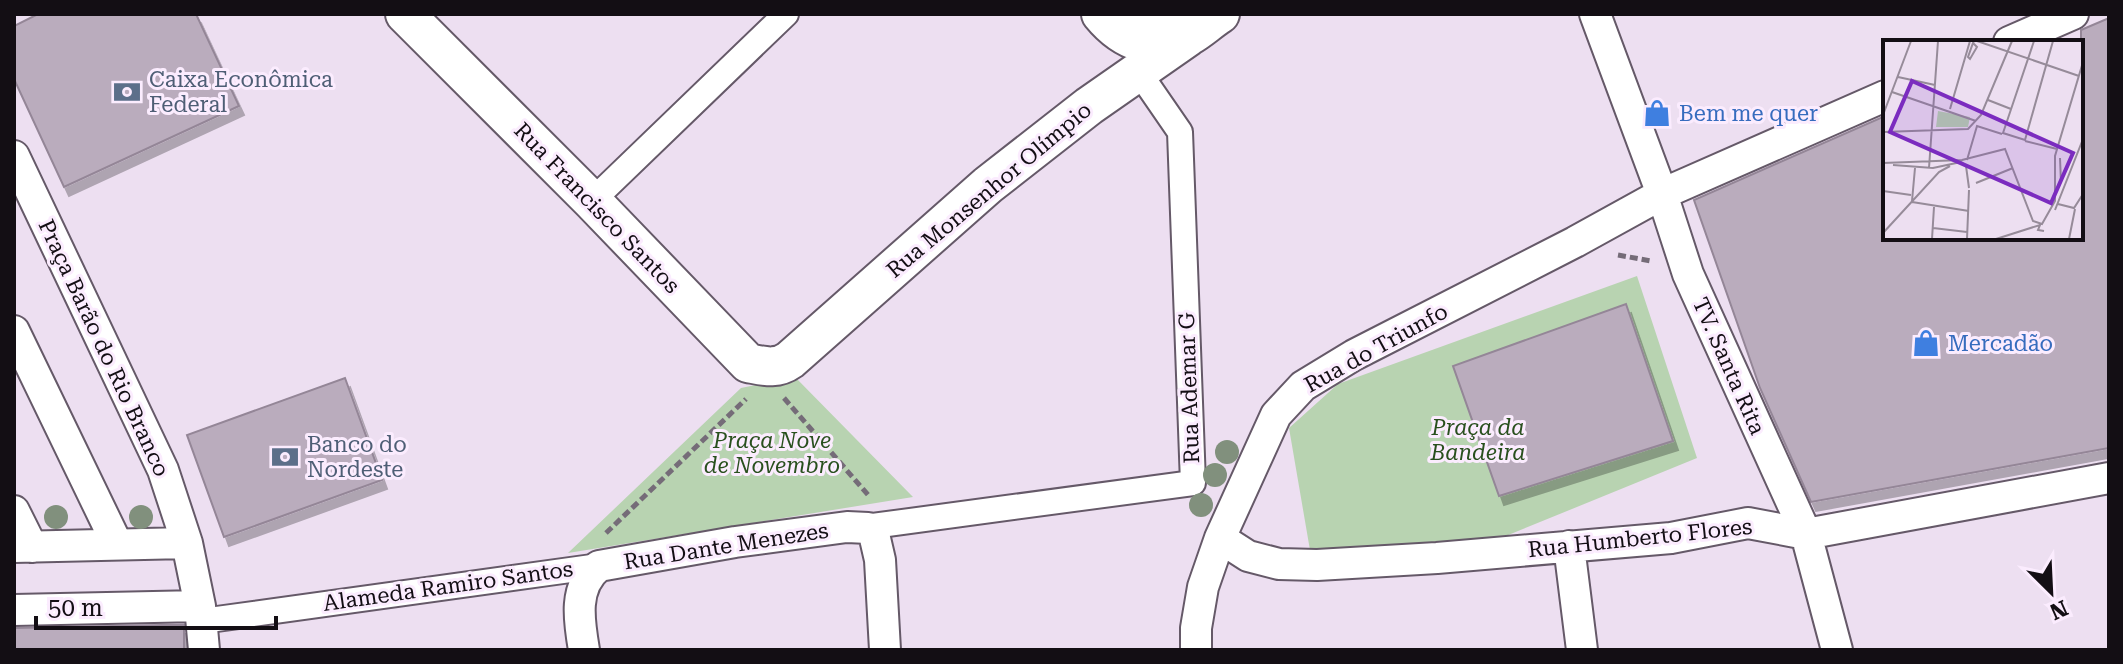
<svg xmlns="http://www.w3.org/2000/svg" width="2123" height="664" font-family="'Roboto Serif',serif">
<defs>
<filter id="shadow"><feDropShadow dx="5" dy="9" stdDeviation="0" flood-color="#0004"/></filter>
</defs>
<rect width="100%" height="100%" fill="#eddff1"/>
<!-- green -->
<path fill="#b8d3b1" d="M 1637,276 L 1697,458 L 1496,540 L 1311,556 L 1289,428 L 1338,384 Z
M 795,377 L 913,497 L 568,553 L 741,388 Z"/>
<!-- building -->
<path fill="#baacbd" stroke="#948697" stroke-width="2" filter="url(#shadow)" d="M 38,14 L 196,14 L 239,106 L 64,187 L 14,79 L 14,26 Z
M 2109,18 L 2109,448 L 1811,502 L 1760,388 L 1694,200 L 1885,116 L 1885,238 L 2081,238 L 2081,30 Z
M 1626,304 L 1673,441 L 1499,496 L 1453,366 Z
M 345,378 L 382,480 L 224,537 L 187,435 Z
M 162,625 L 184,625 L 184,650 L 14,650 L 14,628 Z"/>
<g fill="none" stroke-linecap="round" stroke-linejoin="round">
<!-- pedestrian casing -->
<g stroke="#655968" stroke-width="28">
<path id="pedestrian" d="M 592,201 L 786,14
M 865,527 L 1193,483 L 1180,132 L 1138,71
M 202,621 L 599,566"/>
</g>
<!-- minor casing -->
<g stroke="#655968" stroke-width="34">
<path id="minor" d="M 1595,14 L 1662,194 L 1688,274 L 1806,534 L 1837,650
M 2009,42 L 2073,14
M 14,156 L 163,470 L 187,543 L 200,606 L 204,650
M 14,331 L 117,544
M 14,511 L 32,547
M 1220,538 L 1248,556 L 1279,564 L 1317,565 L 1437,558 L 1671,538 L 1748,523 L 1806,534 L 2109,478
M 1569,546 L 1582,650
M 14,547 L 187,543
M 14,610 L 200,606
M 584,650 C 579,621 573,586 599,566 L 735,542 L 847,527 L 868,528 L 874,534 L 880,560 L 885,650
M 1196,650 L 1196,628 L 1203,587 L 1220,538 L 1276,415 L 1303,386 L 1354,355 L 1575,242 L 1662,194 L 1885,96"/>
</g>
<!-- tertiary casing -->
<g stroke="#655968" stroke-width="42">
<path id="tertiary" d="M 405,14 L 592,201 L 748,363 C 764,366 776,370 790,360 L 988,185 L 1089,106 L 1188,37
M 1101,14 C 1123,41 1156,55 1189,36 C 1200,30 1209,21 1220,14
M 1146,14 C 1165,24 1188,19 1208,15"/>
</g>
<!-- path -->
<path stroke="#756c78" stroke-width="5" stroke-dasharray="8 4" stroke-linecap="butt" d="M 1618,255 L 1651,261
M 784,398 L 869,496
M 606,533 L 746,399"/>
<!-- pedestrian -->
<use href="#pedestrian" stroke="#fff" stroke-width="24"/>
<!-- minor -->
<use href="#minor" stroke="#fff" stroke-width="30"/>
<!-- tertiary -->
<use href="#tertiary" stroke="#fff" stroke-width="38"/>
</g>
<!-- trees -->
<g fill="#81907d">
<circle cx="1227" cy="452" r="12"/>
<circle cx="1215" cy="475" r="12"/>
<circle cx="1201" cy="505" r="12"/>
<circle cx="56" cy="517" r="12"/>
<circle cx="141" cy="517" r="12"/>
</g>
<!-- icons -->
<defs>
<g id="bank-bare" transform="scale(2.16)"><path d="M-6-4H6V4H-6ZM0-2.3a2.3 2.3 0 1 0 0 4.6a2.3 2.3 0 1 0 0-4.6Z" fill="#5c6f8a" stroke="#fbecfe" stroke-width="2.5" paint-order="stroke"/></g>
<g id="shop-bare" transform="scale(2.16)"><path d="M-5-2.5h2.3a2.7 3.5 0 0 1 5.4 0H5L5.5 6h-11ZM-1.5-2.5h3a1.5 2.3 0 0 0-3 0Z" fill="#3f7fe0" stroke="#fbecfe" stroke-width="2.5" paint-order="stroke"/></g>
</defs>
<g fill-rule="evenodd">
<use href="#bank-bare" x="127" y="92"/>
<use href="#shop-bare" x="1657" y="113"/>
<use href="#shop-bare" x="1926" y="343"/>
<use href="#bank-bare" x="285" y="457"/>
</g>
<g text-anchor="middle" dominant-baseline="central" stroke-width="6" stroke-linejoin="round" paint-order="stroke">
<!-- service labels -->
<g font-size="22" fill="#4e5e75" stroke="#fbecfe" text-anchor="start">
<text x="149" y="79">Caixa Econômica<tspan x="149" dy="25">Federal</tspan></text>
<text x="307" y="444">Banco do<tspan x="307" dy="25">Nordeste</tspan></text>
</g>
<!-- shop labels -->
<g font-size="22" fill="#366cbe" stroke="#fbecfe" text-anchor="start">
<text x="1679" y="113">Bem me quer</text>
<text x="1948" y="343">Mercadão</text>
</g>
<!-- street labels -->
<g font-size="22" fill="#130e14" stroke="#fbecfe">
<text transform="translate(989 190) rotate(-40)">Rua Monsenhor Olímpio</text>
<text transform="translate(597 208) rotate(46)">Rua Francisco Santos</text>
<text transform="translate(104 348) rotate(65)">Praça Barão do Rio Branco</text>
<text transform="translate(1376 348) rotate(-29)">Rua do Triunfo</text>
<text transform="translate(1729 366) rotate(66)">TV. Santa Rita</text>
<text transform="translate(1189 388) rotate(-92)">Rua Ademar G</text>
<text transform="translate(1640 538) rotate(-6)">Rua Humberto Flores</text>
<text transform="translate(726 546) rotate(-9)">Rua Dante Menezes</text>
<text transform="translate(448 586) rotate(-8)">Alameda Ramiro Santos</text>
</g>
<!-- park labels -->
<g font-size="22" font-style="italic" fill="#29501e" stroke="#fbecfe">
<text x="1478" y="427">Praça da<tspan x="1478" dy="25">Bandeira</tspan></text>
<text x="772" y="440">Praça Nove<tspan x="772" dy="25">de Novembro</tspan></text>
</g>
</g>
<!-- overview -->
<g transform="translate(1883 40)">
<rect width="200" height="200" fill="#eddff1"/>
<path d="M 55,71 L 87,77 L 85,87 L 53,87 Z" fill="#b8d3b1"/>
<path fill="none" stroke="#968b99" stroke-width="2" d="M 94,1 L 196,36M 151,1 L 120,93 L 142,100 L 170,1M 90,3 L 94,7 L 87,19 L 85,17 L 90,3 L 91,1M 15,37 L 52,45M 9,52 L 93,81M 105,60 L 128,69M 67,69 L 87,1M 0,75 L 28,1M 0,92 L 85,89 L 98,75 L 129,1M 142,101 L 174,109M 177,118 L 178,143M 84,120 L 94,86 L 119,94M 77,121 L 83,126 L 86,148M 0,123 L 79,120 L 122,109 L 150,181 L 159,184 L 172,161 L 172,116 L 200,22M 10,125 L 50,128 L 78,122M 46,128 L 55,1M 93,143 L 130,128M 0,151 L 28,155M 29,161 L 32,128M 29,162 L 86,171M 175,164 L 191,168 L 200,154M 172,170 L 200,99M 50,188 L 84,192M 0,193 L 56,132 L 67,126M 49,199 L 51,167M 84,199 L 86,150M 113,199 L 157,185 L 155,190 L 161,191M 186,199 L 192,169"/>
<path fill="#7b2cbf" fill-opacity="0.15" stroke="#7b2cbf" stroke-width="4" d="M 29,41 L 190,113 L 168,163 L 7,92 Z"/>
<rect width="200" height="200" fill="none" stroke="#130e14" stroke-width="4"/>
</g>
<!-- border -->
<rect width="2123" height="664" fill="none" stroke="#130e14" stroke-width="32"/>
<!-- north arrow -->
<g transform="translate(2051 592) rotate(156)" stroke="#fbecfe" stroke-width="6" paint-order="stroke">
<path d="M0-6L14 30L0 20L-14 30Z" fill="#130e14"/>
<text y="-12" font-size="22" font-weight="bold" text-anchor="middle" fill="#130e14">N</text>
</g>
<!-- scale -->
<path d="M36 616v12h240v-12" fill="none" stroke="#130e14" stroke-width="4"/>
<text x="48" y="616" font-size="24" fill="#130e14" stroke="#fbecfe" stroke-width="6" paint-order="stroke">50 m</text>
</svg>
